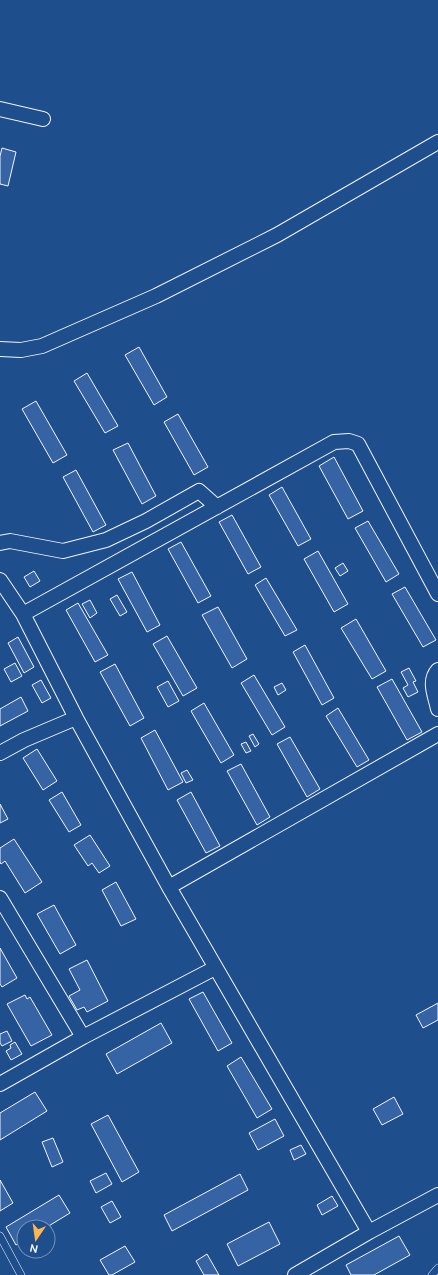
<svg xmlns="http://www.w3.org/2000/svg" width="438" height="1275" font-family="Ubuntu,sans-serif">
<rect width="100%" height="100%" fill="#1f4e8c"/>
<!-- building -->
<path fill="#3563a3" stroke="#f2f6ff" d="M 2,148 L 16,152 L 8,186 L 0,184 L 0,156 Z
M 139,347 L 167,397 L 154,405 L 125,355 Z
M 87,373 L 118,426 L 105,433 L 74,381 Z
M 36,401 L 67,455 L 53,463 L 22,409 Z
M 178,414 L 208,467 L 194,475 L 164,422 Z
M 128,443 L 156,496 L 142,504 L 113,450 Z
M 334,457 L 363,511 L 348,519 L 319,466 Z
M 76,470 L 106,525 L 93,532 L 63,477 Z
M 282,487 L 311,539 L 298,546 L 269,495 Z
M 232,515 L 261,567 L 248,574 L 219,522 Z
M 368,521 L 399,574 L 386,582 L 355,528 Z
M 181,542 L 211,596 L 198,603 L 168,549 Z
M 318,551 L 348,604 L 334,612 L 304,559 Z
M 343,563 L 348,571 L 340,576 L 335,568 Z
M 34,571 L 40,581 L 30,587 L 24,577 Z
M 132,572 L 160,625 L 147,632 L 118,579 Z
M 266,578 L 297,630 L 285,636 L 255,585 Z
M 405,587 L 436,640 L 423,647 L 392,594 Z
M 117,595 L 127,612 L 120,616 L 110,599 Z
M 90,600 L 97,613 L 90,618 L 82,604 Z
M 78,603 L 108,655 L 95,662 L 66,610 Z
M 218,607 L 247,659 L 232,668 L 202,615 Z
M 356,619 L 386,671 L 372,679 L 341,628 Z
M 167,636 L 197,688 L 183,696 L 153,644 Z
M 18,637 L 34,667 L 24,673 L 8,643 Z
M 305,645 L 334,698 L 322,705 L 293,652 Z
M 15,663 L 22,676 L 11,682 L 4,669 Z
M 115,664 L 144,718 L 130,726 L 100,672 Z
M 409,668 L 416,681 L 413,682 L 418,692 L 408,697 L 403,688 L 408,685 L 401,672 Z
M 254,675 L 285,727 L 272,735 L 241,683 Z
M 392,679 L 422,732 L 407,740 L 377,687 Z
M 41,680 L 51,698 L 42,703 L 32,685 Z
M 168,681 L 179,701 L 168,707 L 157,687 Z
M 282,683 L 286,690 L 278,695 L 274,687 Z
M 21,697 L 28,711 L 0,726 L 0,709 Z
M 204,703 L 234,755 L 221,763 L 191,711 Z
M 338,708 L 369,760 L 357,767 L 326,716 Z
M 155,730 L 183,782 L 168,790 L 141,738 Z
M 253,734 L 259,744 L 255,747 L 249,736 Z
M 290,737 L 320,789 L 307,797 L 277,744 Z
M 246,742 L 251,751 L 246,753 L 241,744 Z
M 37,749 L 57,781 L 43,790 L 23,758 Z
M 241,764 L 270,817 L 257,825 L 227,771 Z
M 187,770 L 193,780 L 186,783 L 181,773 Z
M 62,792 L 81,825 L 69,832 L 49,800 Z
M 191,792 L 220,846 L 206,853 L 177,800 Z
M 0,804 L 8,819 L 0,823 Z
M 90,835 L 110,866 L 99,873 L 92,863 L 88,866 L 74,845 Z
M 14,839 L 42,882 L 25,893 L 5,861 L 1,864 L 0,862 L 0,848 Z
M 116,882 L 136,919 L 121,926 L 102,890 Z
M 54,905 L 76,945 L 60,954 L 37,914 Z
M 0,948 L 17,978 L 2,987 L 0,984 Z
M 87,960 L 108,1001 L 87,1012 L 84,1007 L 77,1010 L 69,996 L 80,990 L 69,969 Z
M 203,992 L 232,1043 L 218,1051 L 189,999 Z
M 25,995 L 27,999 L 30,997 L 52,1035 L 31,1046 L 7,1004 Z
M 438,1003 L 438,1020 L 423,1028 L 416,1015 Z
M 161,1023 L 172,1043 L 117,1074 L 106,1054 Z
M 7,1031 L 12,1041 L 2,1046 L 0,1043 L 0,1034 Z
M 15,1042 L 22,1054 L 11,1060 L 6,1051 L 11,1048 L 10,1045 Z
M 241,1057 L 272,1109 L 257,1118 L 227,1066 Z
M 35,1092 L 47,1111 L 0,1140 L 0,1113 Z
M 394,1097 L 403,1114 L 382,1125 L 373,1109 Z
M 108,1115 L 139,1172 L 122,1182 L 91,1124 Z
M 275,1119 L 284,1136 L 258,1150 L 249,1133 Z
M 53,1138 L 63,1162 L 52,1167 L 42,1142 Z
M 301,1145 L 306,1154 L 294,1160 L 290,1150 Z
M 106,1173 L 112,1184 L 96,1193 L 90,1181 Z
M 240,1174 L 248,1190 L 172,1231 L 164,1215 Z
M 0,1180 L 13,1203 L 0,1211 Z
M 59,1195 L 70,1213 L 47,1227 L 24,1227 L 24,1241 L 16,1245 L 6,1227 Z
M 332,1196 L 338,1206 L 322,1215 L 317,1205 Z
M 112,1201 L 121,1217 L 110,1223 L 101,1207 Z
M 269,1222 L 280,1244 L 238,1266 L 227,1244 Z
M 399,1236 L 410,1255 L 374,1275 L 351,1275 L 346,1265 Z
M 125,1246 L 135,1262 L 112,1275 L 109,1275 L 100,1260 Z
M 207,1254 L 219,1275 L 204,1275 L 196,1261 Z"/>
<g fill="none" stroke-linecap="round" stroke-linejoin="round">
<!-- lane casing -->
<g stroke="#f2f6ff" stroke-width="8">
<path id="lane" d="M 0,1236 L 21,1275
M 432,1275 L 438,1268"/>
</g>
<!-- street casing -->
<g stroke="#f2f6ff" stroke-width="16">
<path id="street" d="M 0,109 L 43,119
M 0,349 L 21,350 L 42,346 L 156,296 L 277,235 L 438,142
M 0,543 L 10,541 L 63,551 L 106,540 L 146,521 L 199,491 L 217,507
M 0,580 L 23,614 L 76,718 L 169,887 L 369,1232
M 23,614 L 334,442 L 349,441 L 358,444 L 438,594
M 438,670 C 428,681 435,695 438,709
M 0,753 L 24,740 L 76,718
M 169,887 L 438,734
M 0,898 L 83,1037
M 0,1084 L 83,1037 L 215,968
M 295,1275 L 369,1232 L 438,1195"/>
</g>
<!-- lane -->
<use href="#lane" stroke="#1f4e8c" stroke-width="7"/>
<!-- street -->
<use href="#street" stroke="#1f4e8c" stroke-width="14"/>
</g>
<!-- north arrow -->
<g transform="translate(36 1239) rotate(193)"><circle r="19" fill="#1f4e8c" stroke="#7391ba"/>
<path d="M0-3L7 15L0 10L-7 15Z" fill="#ffb74d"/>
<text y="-6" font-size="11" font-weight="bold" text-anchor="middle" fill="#f2f6ff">N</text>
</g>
</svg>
